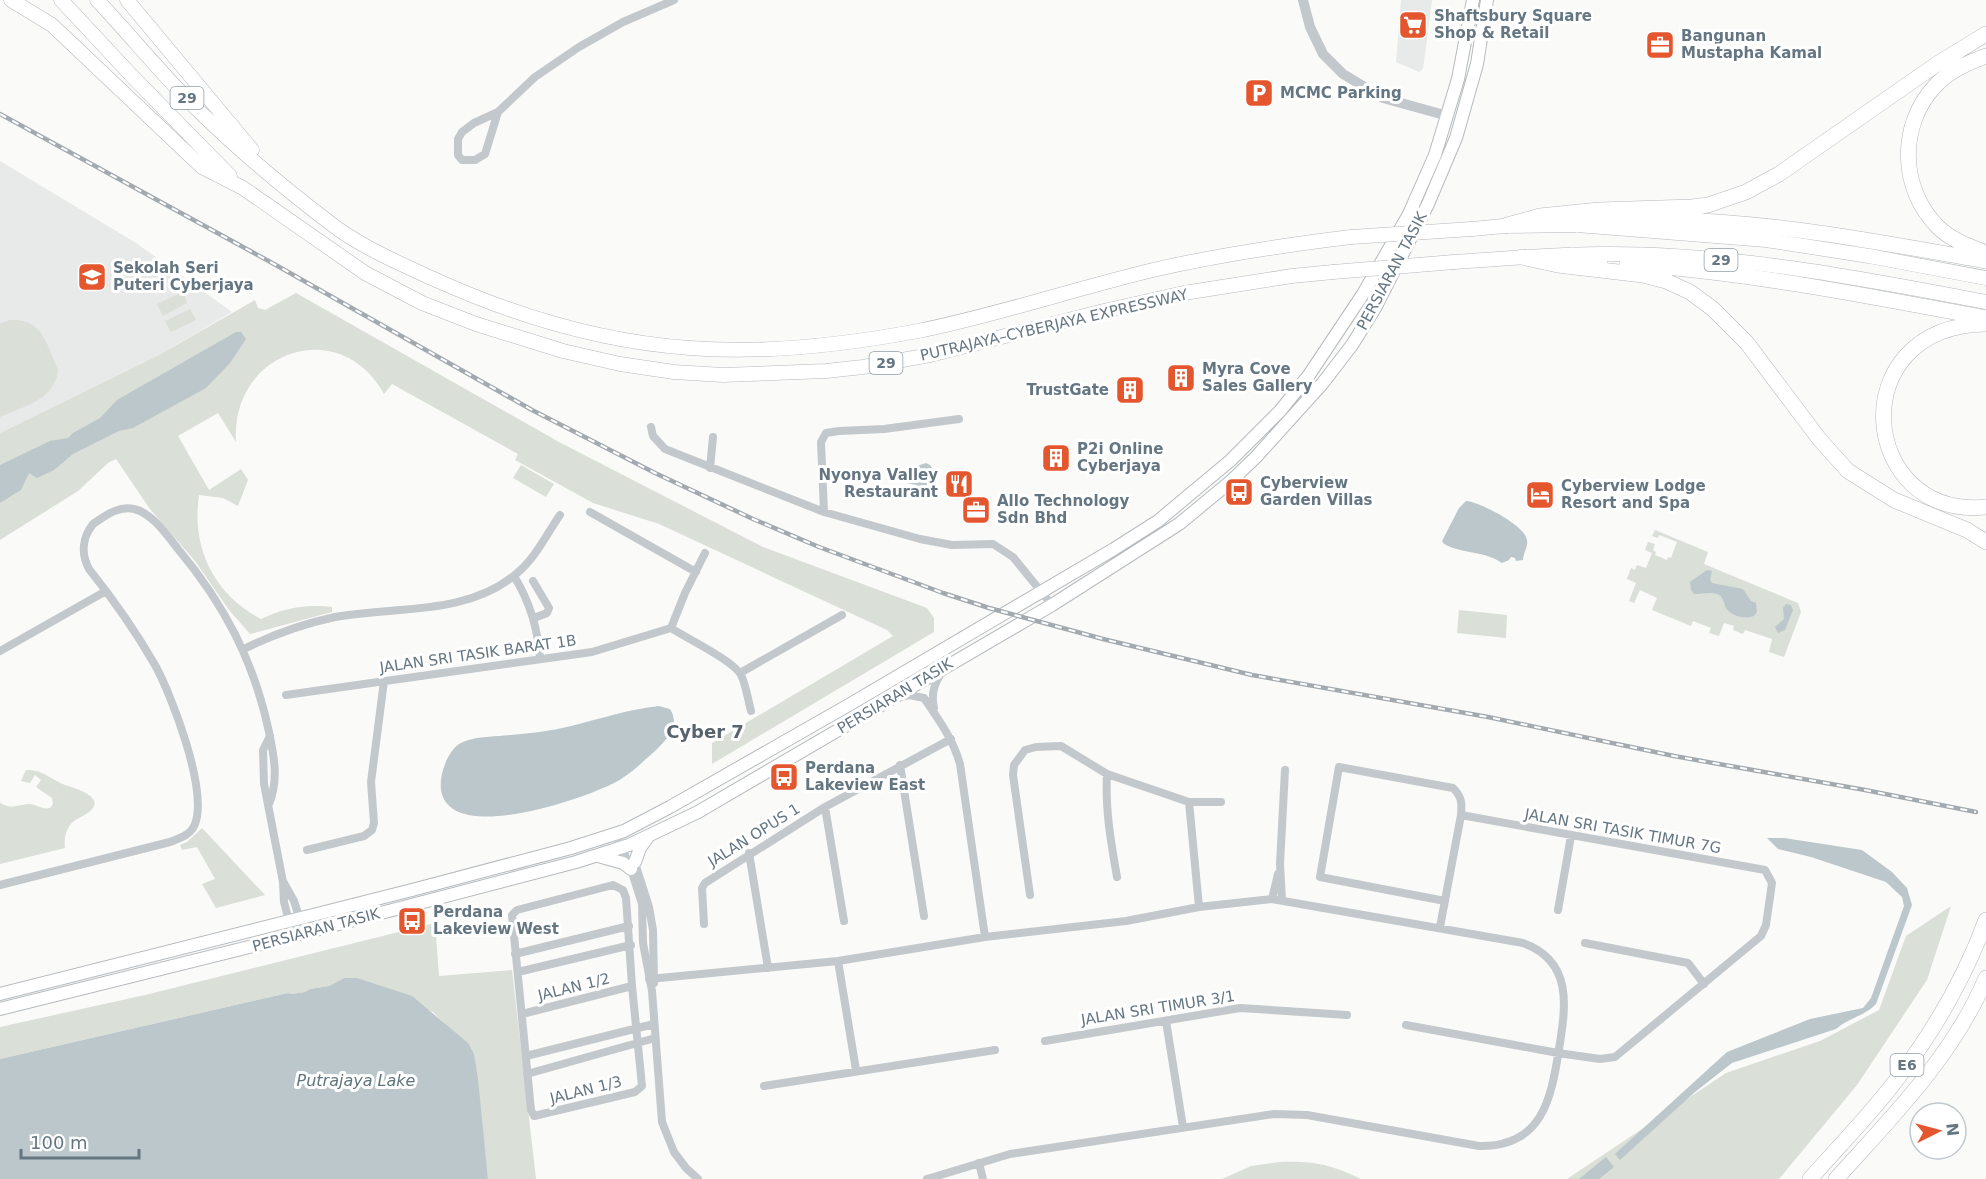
<svg xmlns="http://www.w3.org/2000/svg" width="1986" height="1179" font-family="'DejaVu Sans',sans-serif">
<rect width="100%" height="100%" fill="#fafaf8"/>
<!-- built -->
<path fill="#e8e9e9" d="M 1401,0 L 1432,0 L 1423,69 L 1419,72 L 1396,62 Z
M 0,161 L 136,243 L 232,312 L 157,356 L 0,433 Z"/>
<!-- green -->
<path fill="#dadfd7" d="M 183,292 L 187,303 L 163,316 L 157,304 Z
M 296,293 L 559,442 L 763,547 L 927,608 L 934,618 L 934,632 L 712,764 L 712,743 L 893,636 L 887,630 L 659,524 L 593,503 L 515,460 L 518,454 L 392,384 L 384,394 C 339,313 230,352 236,442 L 218,413 L 178,436 L 209,490 L 241,469 L 248,480 L 238,506 L 223,498 L 199,495 C 191,548 214,594 261,619 C 284,608 307,604 332,607 L 332,612 L 250,634 L 229,610 L 195,561 L 150,509 L 116,459 L 108,463 L 78,491 L 0,540 L 0,433 L 157,356 L 255,300 L 258,308 L 265,310 Z
M 190,309 L 196,320 L 171,332 L 165,321 Z
M 10,320 C 43,318 47,345 58,370 C 55,400 24,406 0,417 L 0,323 Z
M 521,465 L 554,484 L 546,497 L 513,478 Z
M 1655,530 L 1708,552 L 1704,564 L 1798,603 L 1801,612 L 1784,657 L 1769,652 L 1772,639 L 1745,630 L 1743,634 L 1733,630 L 1734,626 L 1724,623 L 1719,636 L 1709,633 L 1711,628 L 1693,621 L 1691,626 L 1652,610 L 1657,598 L 1640,590 L 1634,603 L 1629,601 L 1636,583 L 1627,579 L 1631,568 L 1635,570 L 1637,565 L 1646,568 L 1652,553 L 1645,550 L 1648,542 L 1655,544 L 1653,550 L 1656,552 L 1655,555 L 1667,560 L 1668,557 L 1671,558 L 1677,542 L 1659,535 L 1658,538 L 1652,536 Z
M 1459,610 L 1507,615 L 1506,638 L 1457,633 Z
M 26,770 C 42,769 50,779 65,785 C 74,788 108,797 89,812 C 83,817 74,819 70,825 C 65,832 64,840 65,848 L 0,864 L 0,803 C 13,810 15,805 29,804 C 37,804 42,810 50,808 L 53,804 L 52,798 L 36,787 L 41,780 L 35,775 L 30,783 L 21,781 Z
M 202,828 L 265,895 L 216,908 L 202,884 L 215,879 L 197,847 L 182,850 L 180,845 L 187,842 Z
M 1951,906 L 1927,980 L 1857,1085 L 1779,1179 L 1567,1179 L 1726,1073 L 1820,1041 L 1879,1010 L 1906,936 Z
M 435,923 L 439,976 L 512,970 L 536,1179 L 488,1179 L 474,1054 L 433,1012 L 344,978 L 329,986 L 310,989 L 305,992 L 292,994 L 288,993 L 0,1059 L 0,1027 L 145,995 Z
M 1279,1162 C 1315,1161 1329,1164 1361,1179 L 1222,1179 L 1251,1166 Z"/>
<!-- water -->
<path fill="#bbc7cb" d="M 236,332 L 241,332 L 246,339 L 230,363 L 206,388 L 133,428 L 119,431 L 73,454 L 54,470 L 37,478 L 29,473 L 21,490 L 0,503 L 0,465 L 50,441 L 68,438 L 73,433 L 100,418 L 117,400 Z
M 926,463 L 930,465 L 936,473 L 935,480 L 924,492 L 919,490 L 916,485 L 907,483 L 903,475 L 911,468 Z
M 1466,501 C 1480,502 1521,524 1526,537 C 1530,546 1523,552 1523,560 L 1516,561 L 1515,558 L 1511,557 L 1509,560 L 1502,563 C 1486,551 1462,554 1444,544 L 1442,541 L 1459,508 Z
M 1707,570 L 1712,571 L 1710,580 L 1712,583 L 1743,589 L 1751,601 L 1756,603 L 1757,612 L 1754,616 C 1745,619 1732,617 1726,608 C 1724,604 1724,598 1719,595 C 1712,591 1702,594 1694,594 L 1691,590 L 1690,582 Z
M 1786,604 L 1791,605 L 1793,610 L 1785,630 L 1778,633 L 1775,627 L 1784,619 L 1783,608 Z
M 659,706 L 670,709 C 681,727 667,739 655,751 C 641,763 629,776 612,784 C 582,799 461,841 443,797 C 436,782 446,753 459,744 C 471,737 486,737 499,736 C 523,734 547,732 571,726 C 600,719 629,709 659,706 Z
M 1767,838 L 1784,838 L 1862,850 L 1892,872 L 1907,888 L 1912,905 L 1876,1004 C 1865,1016 1848,1018 1836,1029 L 1732,1063 L 1695,1092 L 1620,1160 L 1615,1154 L 1727,1052 L 1810,1019 L 1863,1008 L 1871,998 L 1904,906 L 1902,897 L 1886,882 L 1811,857 L 1778,849 Z
M 344,978 L 357,978 L 412,996 L 468,1043 L 474,1054 L 478,1079 L 488,1179 L 0,1179 L 0,1059 L 288,993 L 292,994 L 305,992 L 310,989 L 329,986 Z
M 1606,1157 L 1614,1167 L 1599,1179 L 1579,1179 Z"/>
<g fill="none" stroke-linecap="round" stroke-linejoin="round">
<!-- primary casing -->
<g stroke="#b5babe" stroke-width="14">
<path id="primary" d="M 598,856 L 623,863 L 631,869
M 635,862 L 640,848 L 648,837
M 0,994 L 412,890 L 571,848 L 624,831 L 670,807 L 847,706 L 1114,549 L 1158,521 L 1231,460 L 1280,411 L 1309,375 L 1363,294 L 1409,214 L 1435,155 L 1458,79 L 1473,0
M 0,1009 L 293,936 L 576,862 L 629,845 L 698,812 L 1052,605 L 1179,524 L 1230,482 L 1256,457 L 1322,384 L 1352,345 L 1375,308 L 1428,204 L 1456,138 L 1477,64 L 1487,0"/>
</g>
<!-- trunk casing -->
<g stroke="#b4b9bd" stroke-width="15">
<path id="trunk" d="M 11,0 L 52,25 L 202,167 L 243,188 L 365,273 L 422,303 L 476,324 L 563,351 L 620,364 L 674,372 L 723,375 L 826,371 L 863,367 L 930,355 L 1104,311 L 1184,293 L 1292,276 L 1333,272
M 61,0 L 131,75 L 230,176
M 97,0 C 132,37 164,77 200,112 C 243,154 290,193 338,229 C 368,250 403,265 436,280 C 516,316 603,342 690,348 C 765,354 843,345 918,331 C 997,315 1074,289 1153,270 C 1218,255 1285,245 1351,237
M 127,0 L 252,150
M 1472,229 L 1504,226 L 1577,225 L 1766,240 L 1869,256 L 1986,278
M 1454,262 C 1504,259 1553,254 1603,254 C 1732,253 1860,278 1986,302"/>
</g>
<!-- motorway casing -->
<g stroke="#b4b9bd" stroke-width="16">
<path id="motorway" d="M 1986,56 C 1967,63 1949,71 1935,86 C 1898,126 1900,189 1938,227 C 1951,240 1969,246 1986,253
M 1577,225 C 1611,218 1643,219 1678,220 C 1781,223 1884,243 1986,261
M 1504,226 L 1540,216 L 1599,210 L 1692,207 L 1708,205 L 1746,192 L 1779,174 L 1937,64 L 1986,34
M 1572,255 L 1600,262
M 1522,257 L 1558,265 L 1643,275 L 1666,281 L 1690,292 L 1713,309 L 1747,343 L 1820,440 L 1848,471 L 1894,500 L 1967,530 L 1986,542
M 1627,264 C 1748,272 1868,296 1986,318
M 1986,324 C 1840,326 1859,520 1986,507
M 1810,1179 C 1839,1146 1871,1114 1897,1079 C 1934,1031 1965,977 1986,920
M 1836,1179 C 1892,1117 1953,1056 1986,978"/>
</g>
<!-- minor -->
<path stroke="#c3c8cc" stroke-width="8" d="M 498,112 L 485,154 L 475,160 L 462,160 L 458,155 L 458,139 L 462,132 L 474,123 L 498,112 L 535,77 L 579,47 L 623,22 L 674,0
M 651,427 L 653,436 L 665,449 L 824,512 L 920,539 L 952,545 L 993,544 L 1013,557 L 1052,605
M 710,468 L 713,437
M 590,512 L 696,572
M 824,512 L 821,442 L 826,433 L 839,431 L 884,429 L 959,419
M 514,576 C 530,602 538,628 540,659
M 533,581 L 549,608 L 547,613 L 534,618
M 671,628 C 686,638 734,661 741,675 C 746,685 748,700 751,711
M 671,628 L 685,593 L 705,553
M 244,649 C 274,634 302,624 335,617 C 395,606 466,616 516,574 C 535,559 546,535 560,515
M 0,651 L 106,591
M 740,673 L 842,615
M 286,695 L 592,652 L 671,628
M 900,697 L 909,695 L 924,698 C 939,720 953,739 960,764 L 985,937
M 934,708 C 931,694 934,684 942,672
M 270,736 L 263,750 L 264,784 L 283,882 L 284,902 L 293,936
M 900,765 L 924,916
M 1107,774 C 1105,809 1111,843 1117,877
M 1189,802 L 1199,907
M 825,807 L 844,921
M 616,834 L 631,869 L 642,904 L 643,943 L 652,991 L 662,1122 L 674,1152 L 686,1168 L 698,1179
M 307,850 L 364,836 L 372,830 L 374,823 L 371,782 L 384,681
M 749,853 L 768,968
M 634,860 L 649,907 L 653,930 L 654,983
M 284,883 L 294,901 L 304,933
M 0,885 L 170,842 C 180,838 191,835 195,824 C 208,790 172,696 155,665 C 136,632 113,599 89,569 C 81,554 82,538 93,524 C 105,516 119,505 134,509 C 152,513 167,535 178,549 C 224,604 254,661 269,732 C 274,756 279,780 269,804
M 613,885 L 623,890 L 626,898 L 632,986 L 642,1086 L 635,1092 L 534,1116 L 531,1110 L 512,915 L 517,910 Z
M 1030,895 L 1013,775 L 1014,765 L 1025,750 L 1036,747 L 1061,746 L 1107,774 L 1189,802 L 1221,802
M 1272,899 L 1278,874
M 1282,900 L 1280,864 L 1285,770
M 1558,910 L 1571,836
M 704,924 L 702,888 L 705,883 L 825,807 L 951,739
M 1440,927 L 1461,815 C 1462,803 1462,797 1453,788 L 1339,767 L 1320,877 L 1445,901
M 1585,943 L 1688,963 L 1704,984
M 515,954 L 629,926
M 838,961 L 856,1070
M 518,972 L 631,945
M 649,979 L 838,961 L 985,937 L 1126,921 L 1199,907 L 1272,899 L 1523,943 C 1573,961 1566,1006 1559,1049 C 1551,1100 1542,1147 1479,1146 L 1307,1115 L 1274,1114 L 1010,1154 L 927,1179
M 522,1014 L 632,986
M 1166,1021 L 1183,1127
M 1406,1025 L 1558,1053 L 1600,1059 L 1615,1057 L 1761,936 L 1766,925 L 1772,883 L 1765,870 L 1461,815
M 1045,1041 L 1240,1008 L 1347,1015
M 526,1056 L 654,1024
M 527,1074 L 655,1038
M 764,1086 L 995,1050
M 979,1163 L 983,1179"/>
<!-- tertiary -->
<path stroke="#c3c8cc" stroke-width="10" d="M 1303,0 L 1310,27 L 1323,54 L 1343,74 L 1383,98 L 1448,116"/>
<!-- primary -->
<use href="#primary" stroke="#fff" stroke-width="12"/>
<!-- trunk -->
<use href="#trunk" stroke="#fff" stroke-width="14"/>
<!-- motorway -->
<use href="#motorway" stroke="#fff" stroke-width="15"/>
<!-- rail casing -->
<g stroke="#a2aab0" stroke-width="4.5">
<path id="rail" d="M 0,114 L 274,264 L 532,410 L 655,473 L 753,519 L 819,547 L 943,593 L 989,608 L 1103,639 L 1252,675 L 1488,717 L 1674,756 L 1865,790 L 1976,812"/>
</g>
<!-- rail -->
<use href="#rail" stroke="#fff" stroke-width="2" stroke-dasharray="7" stroke-linecap="butt"/>
<!-- trunk-bridge casing -->
<g stroke="#b4b9bd" stroke-width="15" stroke-linecap="butt">
<path id="trunk-bridge" d="M 1351,237 L 1472,229
M 1333,272 L 1454,262"/>
</g>
<!-- trunk-bridge -->
<use href="#trunk-bridge" stroke="#fff" stroke-width="14"/>
</g>
<!-- icons -->
<defs>
<g id="supermarket-square" transform="scale(1.5)"><rect x="-9" y="-9" width="18" height="18" rx="4" fill="#e4572e" stroke="#fff"/><path d="M-6-5.5h2.5l.6 2H6L4.5 2H-2.5L-4.4-4H-6ZM-1.5 3.2a1.3 1.3 0 1 0 .1 0ZM3 3.2a1.3 1.3 0 1 0 .1 0Z" fill="#fff"/></g>
<g id="office-square" transform="scale(1.5)"><rect x="-9" y="-9" width="18" height="18" rx="4" fill="#e4572e" stroke="#fff"/><path d="M-6-3h4V-5.5h4V-3h4V5H-6ZM-1-4.5V-3h2v-1.5ZM-6 0V1H6V0Z" fill="#fff"/></g>
<g id="parking-square" transform="scale(1.5)"><rect x="-9" y="-9" width="18" height="18" rx="4" fill="#e4572e" stroke="#fff"/><path d="M-3.5-5.5H1a3.5 3.5 0 0 1 0 7H-1V5.5H-3.5ZM-1-3.4V-.6H.8a1.4 1.4 0 0 0 0-2.8Z" fill="#fff"/></g>
<g id="school-square" transform="scale(1.5)"><rect x="-9" y="-9" width="18" height="18" rx="4" fill="#e4572e" stroke="#fff"/><path d="M0-5L7-2L0 1L-7-2ZM-4 1L0 2.5L4 1V4Q0 6-4 4Z" fill="#fff"/></g>
<g id="building-square" transform="scale(1.5)"><rect x="-9" y="-9" width="18" height="18" rx="4" fill="#e4572e" stroke="#fff"/><path d="M-4-6H4V6H1V3H-1V6H-4ZM-2.5-4.3h1.7v1.8h-1.7ZM.8-4.3h1.7v1.8H.8ZM-2.5-1h1.7V.8h-1.7ZM.8-1h1.7V.8H.8Z" fill="#fff"/></g>
<g id="restaurant-square" transform="scale(1.5)"><rect x="-9" y="-9" width="18" height="18" rx="4" fill="#e4572e" stroke="#fff"/><path d="M-5-6h1v4h1v-4h1v4h1v-4h1v5L-1.5 .5V6h-2V.5L-5-1ZM5-6V6H3V1.5H1.5Q1.5-4 5-6Z" fill="#fff"/></g>
<g id="bus-square" transform="scale(1.5)"><rect x="-9" y="-9" width="18" height="18" rx="4" fill="#e4572e" stroke="#fff"/><path d="M-5-6H5V4H4V6H2V4H-2V6H-4V4H-5ZM-3.5-4V0h7V-4ZM-3.5 1.2v1.5H-2V1.2ZM2 1.2v1.5H3.5V1.2Z" fill="#fff"/></g>
<g id="hotel-square" transform="scale(1.5)"><rect x="-9" y="-9" width="18" height="18" rx="4" fill="#e4572e" stroke="#fff"/><path d="M-6-4.5h1.5V1H6V5H4.5V3h-9V5H-6ZM-4 0a1.8 1.8 0 1 1 3.6 0ZM.5 0V-2.5h3Q6-2.5 6 0Z" fill="#fff"/></g>
</defs>
<g fill-rule="evenodd">
<use href="#supermarket-square" x="1413" y="25"/>
<use href="#office-square" x="1660" y="45"/>
<use href="#parking-square" x="1259" y="93"/>
<use href="#school-square" x="92" y="277"/>
<use href="#building-square" x="1181" y="378"/>
<use href="#building-square" x="1130" y="390"/>
<use href="#building-square" x="1056" y="458"/>
<use href="#restaurant-square" x="959" y="484"/>
<use href="#bus-square" x="1239" y="492"/>
<use href="#hotel-square" x="1540" y="495"/>
<use href="#office-square" x="976" y="510"/>
<use href="#bus-square" x="784" y="777"/>
<use href="#bus-square" x="412" y="921"/>
</g>
<g text-anchor="middle" dominant-baseline="central" stroke-width="6" stroke-linejoin="round" paint-order="stroke">
<!-- shield labels -->
<g fill="#fff" stroke="#939fa8" stroke-width="1.5">
<rect x="170.5" y="87" width="33" height="22" rx="4.5"/>
<rect x="1704.5" y="249" width="33" height="22" rx="4.5"/>
<rect x="869.5" y="352" width="33" height="22" rx="4.5"/>
<rect x="1890.5" y="1054" width="33" height="22" rx="4.5"/>
</g>
<g font-size="14" font-weight="bold" fill="#657683">
<text x="187" y="98">29</text>
<text x="1721" y="260">29</text>
<text x="886" y="363">29</text>
<text x="1907" y="1065">E6</text>
</g>
<!-- poi labels -->
<g font-size="15" font-weight="bold" fill="#657683" stroke="#fff" text-anchor="start">
<text x="1434" y="16">Shaftsbury Square<tspan x="1434" dy="17">Shop &amp; Retail</tspan></text>
<text x="1681" y="36">Bangunan<tspan x="1681" dy="17">Mustapha Kamal</tspan></text>
<text x="1280" y="93">MCMC Parking</text>
<text x="113" y="268">Sekolah Seri<tspan x="113" dy="17">Puteri Cyberjaya</tspan></text>
<text x="1202" y="369">Myra Cove<tspan x="1202" dy="17">Sales Gallery</tspan></text>
<text x="1109" y="390" text-anchor="end">TrustGate</text>
<text x="1077" y="449">P2i Online<tspan x="1077" dy="17">Cyberjaya</tspan></text>
<text x="938" y="475" text-anchor="end">Nyonya Valley<tspan x="938" dy="17">Restaurant</tspan></text>
<text x="1260" y="483">Cyberview<tspan x="1260" dy="17">Garden Villas</tspan></text>
<text x="1561" y="486">Cyberview Lodge<tspan x="1561" dy="17">Resort and Spa</tspan></text>
<text x="997" y="501">Allo Technology<tspan x="997" dy="17">Sdn Bhd</tspan></text>
<text x="805" y="768">Perdana<tspan x="805" dy="17">Lakeview East</tspan></text>
<text x="433" y="912">Perdana<tspan x="433" dy="17">Lakeview West</tspan></text>
</g>
<!-- street labels -->
<g font-size="15" fill="#657683" stroke="#fff">
<text transform="translate(1392 271) rotate(-62)">PERSIARAN TASIK</text>
<text transform="translate(1054 325) rotate(-13)">PUTRAJAYA–CYBERJAYA EXPRESSWAY</text>
<text transform="translate(478 654) rotate(-8)">JALAN SRI TASIK BARAT 1B</text>
<text transform="translate(895 696) rotate(-31)">PERSIARAN TASIK</text>
<text transform="translate(1623 831) rotate(10)">JALAN SRI TASIK TIMUR 7G</text>
<text transform="translate(754 835) rotate(-32)">JALAN OPUS 1</text>
<text transform="translate(316 930) rotate(-15)">PERSIARAN TASIK</text>
<text transform="translate(574 987) rotate(-14)">JALAN 1/2</text>
<text transform="translate(1158 1008) rotate(-9)">JALAN SRI TIMUR 3/1</text>
<text transform="translate(586 1090) rotate(-14)">JALAN 1/3</text>
</g>
<!-- water labels -->
<g font-size="16" font-style="italic" fill="#60757c" stroke="#fff">
<text x="356" y="1080">Putrajaya Lake</text>
</g>
<!-- quarter labels -->
<g font-size="18" font-weight="bold" fill="#57646e" stroke="#fff">
<text x="705" y="731">Cyber 7</text>
</g>
</g>
<!-- north arrow -->
<g transform="translate(1938 1131) rotate(84)"><circle r="28" fill="#ffffff" stroke="#c1c8cd" stroke-width="1.5"/>
<path d="M0-4.5L10 22L0 15L-10 22Z" fill="#e4572e"/>
<text y="-9" font-size="16" font-weight="bold" text-anchor="middle" fill="#657683">N</text>
</g>
<!-- scale -->
<path d="M21 1149v9h118v-9" fill="none" stroke="#657683" stroke-width="3"/>
<text x="30" y="1149" font-size="18" fill="#657683" stroke="#ffffff" stroke-width="4.5" paint-order="stroke">100 m</text>
</svg>
